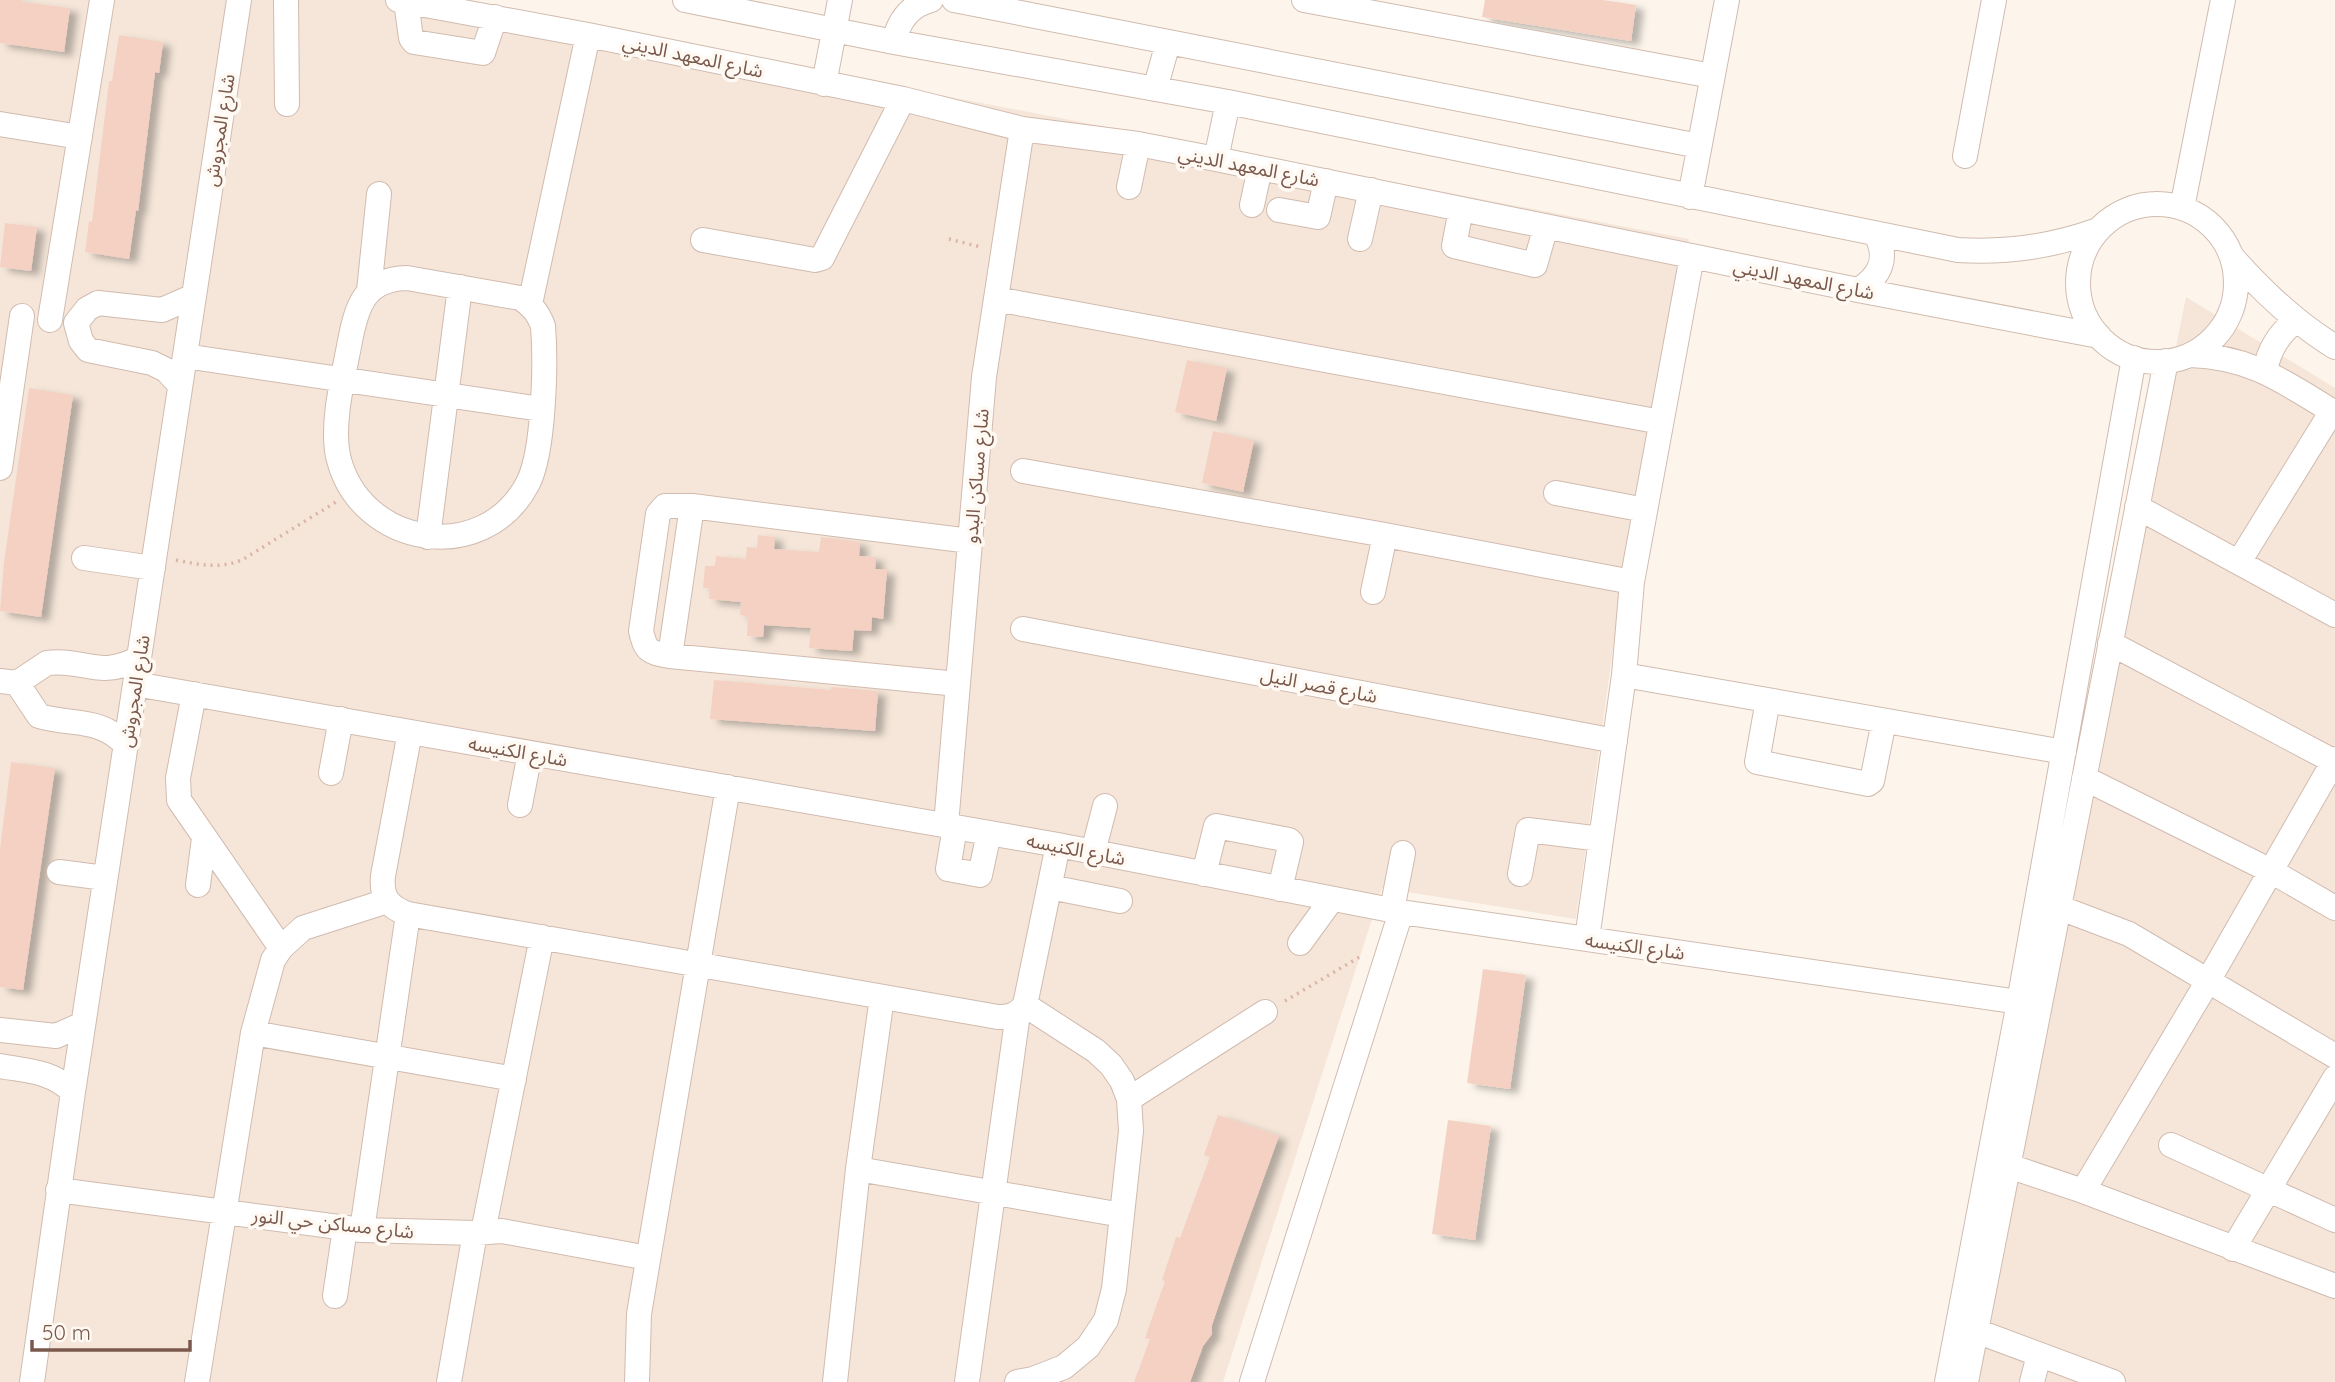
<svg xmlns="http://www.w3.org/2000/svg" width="2335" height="1382" font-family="Quicksand,'Noto Sans Arabic',sans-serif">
<defs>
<filter id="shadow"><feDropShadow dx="8" dy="4.5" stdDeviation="3.5" flood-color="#0004"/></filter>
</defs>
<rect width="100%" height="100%" fill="#fdf5eb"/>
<!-- residential -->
<path fill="#f5e6d9" d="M 0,0 L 446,0 L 1689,239 L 1623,575 L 1576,919 L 1382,888 L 1223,1382 L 0,1382 Z
M 2186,297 L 2335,388 L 2335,1382 L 1970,1382 L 2009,1176 Z"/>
<!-- building -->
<path fill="#f4d1c2" filter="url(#shadow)" d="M 0,0 L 22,0 L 22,2 L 70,8 L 64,52 L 0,43 Z
M 1485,0 L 1603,0 L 1636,5 L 1631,41 L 1482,17 Z
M 119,35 L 163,42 L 159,73 L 155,72 L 138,211 L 136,210 L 129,259 L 85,252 L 89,221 L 92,222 L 109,81 L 112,81 Z
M 5,223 L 37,227 L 31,271 L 0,267 Z
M 1187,360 L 1227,368 L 1216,421 L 1175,412 Z
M 29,388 L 73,395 L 41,617 L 0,611 L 4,562 Z
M 1213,431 L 1254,440 L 1243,492 L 1202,483 Z
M 758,535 L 775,537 L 774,549 L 819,552 L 821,537 L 860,542 L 859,556 L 876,557 L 875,569 L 887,570 L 883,619 L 872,617 L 871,631 L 854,630 L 852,651 L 809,648 L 811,628 L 764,625 L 763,637 L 747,636 L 748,616 L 740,615 L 741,602 L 709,599 L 710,588 L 703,588 L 705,566 L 715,566 L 716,556 L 746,559 L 747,547 L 757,548 Z
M 714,680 L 831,690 L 831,687 L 878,691 L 875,731 L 710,719 Z
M 11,762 L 55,768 L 23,990 L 0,987 L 0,849 Z
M 1483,969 L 1526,975 L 1510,1089 L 1467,1083 Z
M 1218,1115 L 1279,1136 L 1235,1257 L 1212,1325 L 1212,1334 L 1203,1346 L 1190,1382 L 1134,1382 L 1150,1339 L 1145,1338 L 1165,1281 L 1162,1280 L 1176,1237 L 1180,1238 L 1210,1157 L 1204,1155 Z
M 1448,1120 L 1491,1126 L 1475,1240 L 1432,1234 Z"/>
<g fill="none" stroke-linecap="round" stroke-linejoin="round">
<!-- minor casing -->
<g stroke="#d1bbaf" stroke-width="26">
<path id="minor" d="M 286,0 L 287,104
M 398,0 L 588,35 L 903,99 L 1022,129 L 1138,144 L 1216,159 L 1858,290 L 2099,336
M 685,0 L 894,42 L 1228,102 L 1958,250 C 2007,253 2051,247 2098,230
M 954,0 L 1699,146
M 1304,0 L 1712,76
M 406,1 L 411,38 L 414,42 L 483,53 L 495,17
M 894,42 C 898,22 910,5 931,0
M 824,84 L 840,0
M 1155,89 L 1168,43
M 0,124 L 80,137
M 1965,156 L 1994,0
M 1216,159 L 1228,102
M 1129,187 L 1138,144
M 1690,197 L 1727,0
M2078 283a79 79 0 1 1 158 0a79 79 0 1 1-158 0Z
M 1252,205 L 1260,168
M 2182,208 L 2223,0
M 1461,209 L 1454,246 L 1535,265 L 1546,226
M 1279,210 L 1318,217 L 1326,181
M 1360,239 L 1371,190
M 703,240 L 815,260 L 822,258 L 903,99
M 2233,258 C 2263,292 2296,323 2335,347
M 407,278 L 520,298 C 532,305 538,313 543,326 C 546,363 544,452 528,483 C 484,568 359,547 338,456 C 331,422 344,374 350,341 C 357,305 365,279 407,278 Z
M 1858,290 C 1880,277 1889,258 1876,235
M 369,291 L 379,194
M 996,299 L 1661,422
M 530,304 L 588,35
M 50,320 L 102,0
M 76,323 L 81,341 L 88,350 L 152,363 L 166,370 L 180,385
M 76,323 L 87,309 L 98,303 L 162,310 L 194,296
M 2190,355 C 2252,357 2284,382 2335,413
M 185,356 L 541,409
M 2265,371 C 2269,349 2279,334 2296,320
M 0,468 L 22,316
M 1023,471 L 1385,535 L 1632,582
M 1556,493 L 1645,510
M 2137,507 L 2335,615
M 428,537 L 460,287
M 84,558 L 153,568
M 2239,562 L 2332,411
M 1373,592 L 1385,535
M 1023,629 L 1615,741
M 2110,643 L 2335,762
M 670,656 L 692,506
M 1624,675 L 2064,752
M 0,681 L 17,683 L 47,663 C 84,658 99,680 139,658
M 17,683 L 39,716 C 73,726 100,717 126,745
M 135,684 L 1058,845 L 1401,912 L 2019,1002
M 958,684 L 670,656 C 649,652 646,652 641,631 L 658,514 L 665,506 L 692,506 L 970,541
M 194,694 L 178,778 L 179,800 L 281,948
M 1768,700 L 1757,762 L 1868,784 L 1872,781 L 1884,721
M 410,732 L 383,876 C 381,897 388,907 408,914 L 998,1017 C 1010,1017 1017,1015 1025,1005 L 1058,845
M 331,773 L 341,719
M 2084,778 L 2271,871 L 2335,908
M 520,805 L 530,753
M 946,825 L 984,377 L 1022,129
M 955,827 L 948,869 L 980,875 L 989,833
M 1093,852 L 1105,806
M 59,872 L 105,878
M 1204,874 L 1216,826 L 1289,840 L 1291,842 L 1280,889
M 1520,874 L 1528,830 L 1601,839
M 198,885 L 204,838
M 1050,887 L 1120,901
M 2058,907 L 2129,934 L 2335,1056
M 1392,910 L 1403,853
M 1587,939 L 1624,675 L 1632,582 L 1692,256
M 1300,943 L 1332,899
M 0,1030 L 56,1036 L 83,1024
M 253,1033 L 514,1079
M 0,1066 C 28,1071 52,1071 73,1092
M 1129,1099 L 1265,1012
M 2171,1145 L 2335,1220
M 1994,1161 L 2083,1191 L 2335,1286
M 858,1169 L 1122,1215
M 58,1190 L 362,1230 L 475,1233 L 502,1231 L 648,1258
M 2083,1191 L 2208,981 L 2335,759
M 362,1230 L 408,914
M 483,1232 L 542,937
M 2233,1249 L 2335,1078
M 335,1296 L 345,1228
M 1963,1326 L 2113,1382
M 32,1382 L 73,1092 L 239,0
M 197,1382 L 253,1033 L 273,960 L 281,948 L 303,928 L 387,901
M 449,1382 L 475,1233
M 637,1382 L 639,1314 L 645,1278 L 728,787
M 835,1382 L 858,1169 L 882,997
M 967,1382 L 1018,1013
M 1017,1382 L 1033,1379 L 1064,1367 L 1088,1347 L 1106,1320 L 1114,1289 L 1131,1131 L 1129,1099 L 1122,1081 L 1111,1065 L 1096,1051 L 1025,1005
M 1252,1382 L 1401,912
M 1947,1382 L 2019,1002 L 2134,358
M 1966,1382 L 2166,361
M 2032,1382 L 2039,1355"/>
</g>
<!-- path -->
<path stroke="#dab4a4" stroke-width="3.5" stroke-dasharray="2 5" stroke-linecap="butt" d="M 949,239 L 981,247
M 176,560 C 200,565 219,569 242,560 L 336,502
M 1285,1001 L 1363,955"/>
<!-- minor -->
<use href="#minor" stroke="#fff" stroke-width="24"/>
</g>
<g text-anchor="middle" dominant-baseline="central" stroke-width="7" stroke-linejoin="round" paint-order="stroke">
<!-- street labels -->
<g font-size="19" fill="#7a594c" stroke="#fff9f3">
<text transform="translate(693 56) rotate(12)">شارع المعهد الديني</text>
<text transform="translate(219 130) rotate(-81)">شارع المجروش</text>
<text transform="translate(1249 166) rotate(11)">شارع المعهد الديني</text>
<text transform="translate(1804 279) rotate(11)">شارع المعهد الديني</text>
<text transform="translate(976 476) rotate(-85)">شارع مساكن البدو</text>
<text transform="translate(1319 685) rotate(11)">شارع قصر النيل</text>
<text transform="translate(134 691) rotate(-81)">شارع المجروش</text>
<text transform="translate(518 751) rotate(10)">شارع الكنيسه</text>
<text transform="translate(1076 849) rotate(11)">شارع الكنيسه</text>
<text transform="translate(1635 946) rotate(8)">شارع الكنيسه</text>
<text transform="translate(333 1223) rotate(6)">شارع مساكن حي النور</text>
</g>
</g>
<!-- scale -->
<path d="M32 1340v10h158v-10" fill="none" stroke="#7a594c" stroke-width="3.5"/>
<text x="42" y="1340" font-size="21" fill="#7a594c" stroke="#fff9f3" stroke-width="5" paint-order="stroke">50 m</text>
</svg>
